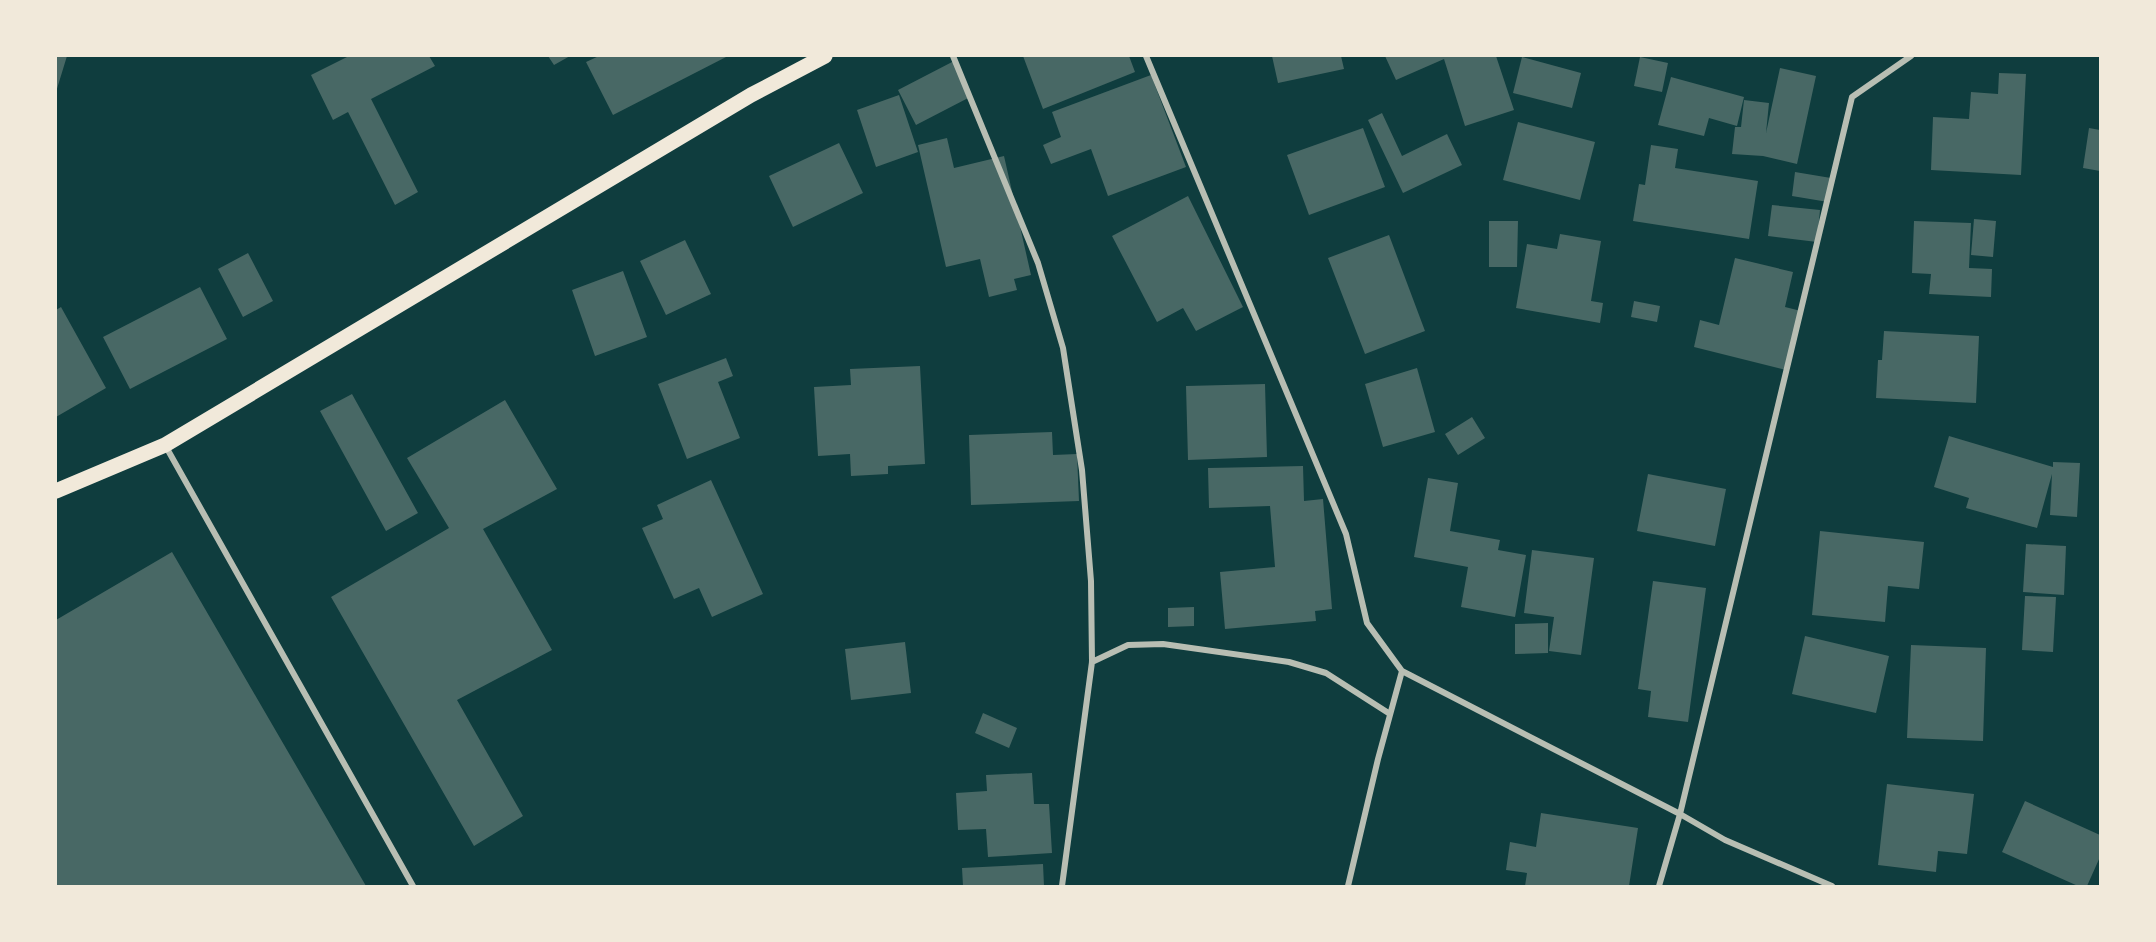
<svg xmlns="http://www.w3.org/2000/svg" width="2156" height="942" font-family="Bitter,serif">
<rect width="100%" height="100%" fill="#0f3d3e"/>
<!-- building -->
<path fill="#486865" d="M 56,56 L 67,56 L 56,92 Z
M 349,56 L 429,56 L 435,66 L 371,99 L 418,192 L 395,205 L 348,112 L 333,120 L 311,75 Z
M 548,56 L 570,56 L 554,65 Z
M 599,56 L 728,56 L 613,115 L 586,62 Z
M 1023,56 L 1129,56 L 1135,72 L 1043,109 Z
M 1272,56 L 1341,56 L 1344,69 L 1278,83 Z
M 1385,56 L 1496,56 L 1514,110 L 1465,126 L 1444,59 L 1396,80 Z
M 1522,57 L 1581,73 L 1572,108 L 1513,93 Z
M 1640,57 L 1668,63 L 1662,92 L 1634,86 Z
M 954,61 L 972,96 L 916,125 L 898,90 Z
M 1780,68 L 1816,76 L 1797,164 L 1763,156 L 1732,154 L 1735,127 L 1741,127 L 1744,100 L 1769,103 L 1766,133 Z
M 1999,73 L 2026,74 L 2021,175 L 1931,170 L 1933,117 L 1969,119 L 1971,92 L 1998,94 Z
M 1151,75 L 1186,167 L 1108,196 L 1091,149 L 1051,164 L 1043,145 L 1061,137 L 1052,112 Z
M 1671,77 L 1744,97 L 1737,126 L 1709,118 L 1704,136 L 1658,125 Z
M 899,95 L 918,152 L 876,167 L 857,110 Z
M 1382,113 L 1402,156 L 1447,134 L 1462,165 L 1403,193 L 1368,120 Z
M 1518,122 L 1595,142 L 1580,200 L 1503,180 Z
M 1363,128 L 1385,187 L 1309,215 L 1287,155 Z
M 2089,128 L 2100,130 L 2100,171 L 2083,168 Z
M 947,138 L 954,168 L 1004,156 L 1031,275 L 1014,279 L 1017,290 L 989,297 L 980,259 L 946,267 L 918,145 Z
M 839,143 L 863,193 L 793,227 L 769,176 Z
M 1651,145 L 1678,149 L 1675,168 L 1758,181 L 1749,239 L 1633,221 L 1639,184 L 1645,185 Z
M 1795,172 L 1831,178 L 1828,202 L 1792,196 Z
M 1188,196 L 1243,307 L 1196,331 L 1183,308 L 1157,322 L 1112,236 Z
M 1772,205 L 1820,210 L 1817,242 L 1768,236 Z
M 1974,219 L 1996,221 L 1993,257 L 1971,255 Z
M 1489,221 L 1518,221 L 1517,267 L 1489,267 Z
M 1914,221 L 1971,223 L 1969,268 L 1992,269 L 1991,297 L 1929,294 L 1931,274 L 1912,273 Z
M 1560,234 L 1601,241 L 1591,301 L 1603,303 L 1600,323 L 1516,308 L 1527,244 L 1557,249 Z
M 1389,235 L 1425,331 L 1365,354 L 1328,258 Z
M 685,240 L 711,294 L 666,315 L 640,261 Z
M 248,253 L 273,301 L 243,317 L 218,269 Z
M 1735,258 L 1793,272 L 1785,307 L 1801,311 L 1786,370 L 1694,347 L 1700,320 L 1719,325 Z
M 623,271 L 647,337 L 595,356 L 572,290 Z
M 200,287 L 227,339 L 130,389 L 103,337 Z
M 1634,301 L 1660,306 L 1657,322 L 1631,317 Z
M 61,307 L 106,388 L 56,417 L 56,310 Z
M 1884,331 L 1979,336 L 1976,403 L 1876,398 L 1878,360 L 1882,360 Z
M 726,358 L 733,376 L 718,382 L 740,438 L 687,459 L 658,384 Z
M 920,366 L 925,464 L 888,466 L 888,474 L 851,476 L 850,454 L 818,456 L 814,387 L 851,385 L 850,369 Z
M 1417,368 L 1435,432 L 1383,447 L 1365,384 Z
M 1265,384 L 1267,457 L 1188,460 L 1186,386 Z
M 352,394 L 418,513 L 386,531 L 320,411 Z
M 505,400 L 557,489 L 483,529 L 552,650 L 457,700 L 523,816 L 474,846 L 331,597 L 449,528 L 407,458 Z
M 1472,417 L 1485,438 L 1458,455 L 1445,434 Z
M 1052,432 L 1053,455 L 1077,454 L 1079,501 L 971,505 L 969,435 Z
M 1949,436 L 2053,467 L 2053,462 L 2080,463 L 2077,517 L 2050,515 L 2052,474 L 2037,528 L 1966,508 L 1969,498 L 1934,487 Z
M 1303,466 L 1304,501 L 1323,499 L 1332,609 L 1315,611 L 1316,621 L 1225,629 L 1220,572 L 1275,567 L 1270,506 L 1209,508 L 1208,468 Z
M 1648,474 L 1726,489 L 1715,546 L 1637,531 Z
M 1428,478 L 1458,483 L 1450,531 L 1500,540 L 1498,550 L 1526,555 L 1515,617 L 1461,607 L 1468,567 L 1414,557 Z
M 711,480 L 763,594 L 712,617 L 699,588 L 674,599 L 642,528 L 663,519 L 657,505 Z
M 1820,531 L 1924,542 L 1919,589 L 1888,586 L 1885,622 L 1812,615 Z
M 2026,544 L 2066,546 L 2064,595 L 2023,592 Z
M 1532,550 L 1594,558 L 1581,655 L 1549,651 L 1554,617 L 1524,613 Z
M 172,552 L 305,781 L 366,886 L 56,886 L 56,620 Z
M 1653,581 L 1706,588 L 1688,722 L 1648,717 L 1651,691 L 1638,689 Z
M 2025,596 L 2056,597 L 2053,652 L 2022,650 Z
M 1194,607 L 1194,626 L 1168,627 L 1168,608 Z
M 1548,623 L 1548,653 L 1515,654 L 1515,624 Z
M 1805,636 L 1889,656 L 1876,713 L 1792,694 Z
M 905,642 L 911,693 L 851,700 L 845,649 Z
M 1911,645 L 1986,648 L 1983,741 L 1907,738 Z
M 983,713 L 1017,728 L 1009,748 L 975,733 Z
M 1032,773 L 1034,804 L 1049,804 L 1052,853 L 988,857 L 986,829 L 958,830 L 956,793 L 987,791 L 986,775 Z
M 1887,784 L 1974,794 L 1967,854 L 1938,851 L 1936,872 L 1878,865 Z
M 2025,801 L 2100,835 L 2100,857 L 2087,886 L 2078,886 L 2002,852 Z
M 1541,813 L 1638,828 L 1629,886 L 1525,886 L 1527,873 L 1506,870 L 1510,842 L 1536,847 Z
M 1043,864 L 1044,886 L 963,886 L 962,868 Z"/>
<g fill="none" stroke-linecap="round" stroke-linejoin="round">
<!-- minor -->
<path stroke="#b8beb3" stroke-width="6" d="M 953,56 L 1038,263 L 1063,348 L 1082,470 L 1091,581 L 1092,662 L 1062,886
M 1146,56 L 1346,534 L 1367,623 L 1402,671 L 1680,814 L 1725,840 L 1832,886
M 165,445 L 413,886
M 1092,662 L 1128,645 L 1163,644 L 1289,662 L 1326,673 L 1390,714
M 1348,886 L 1378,759 L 1402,671
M 1659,886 L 1680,814 L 1852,97 L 1911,56"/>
<!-- primary -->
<path stroke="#f1e9da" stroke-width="15" d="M 56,491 L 165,445 L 751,95 L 825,56"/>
</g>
<!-- border -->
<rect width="2156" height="942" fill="none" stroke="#f1e9da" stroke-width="114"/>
</svg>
